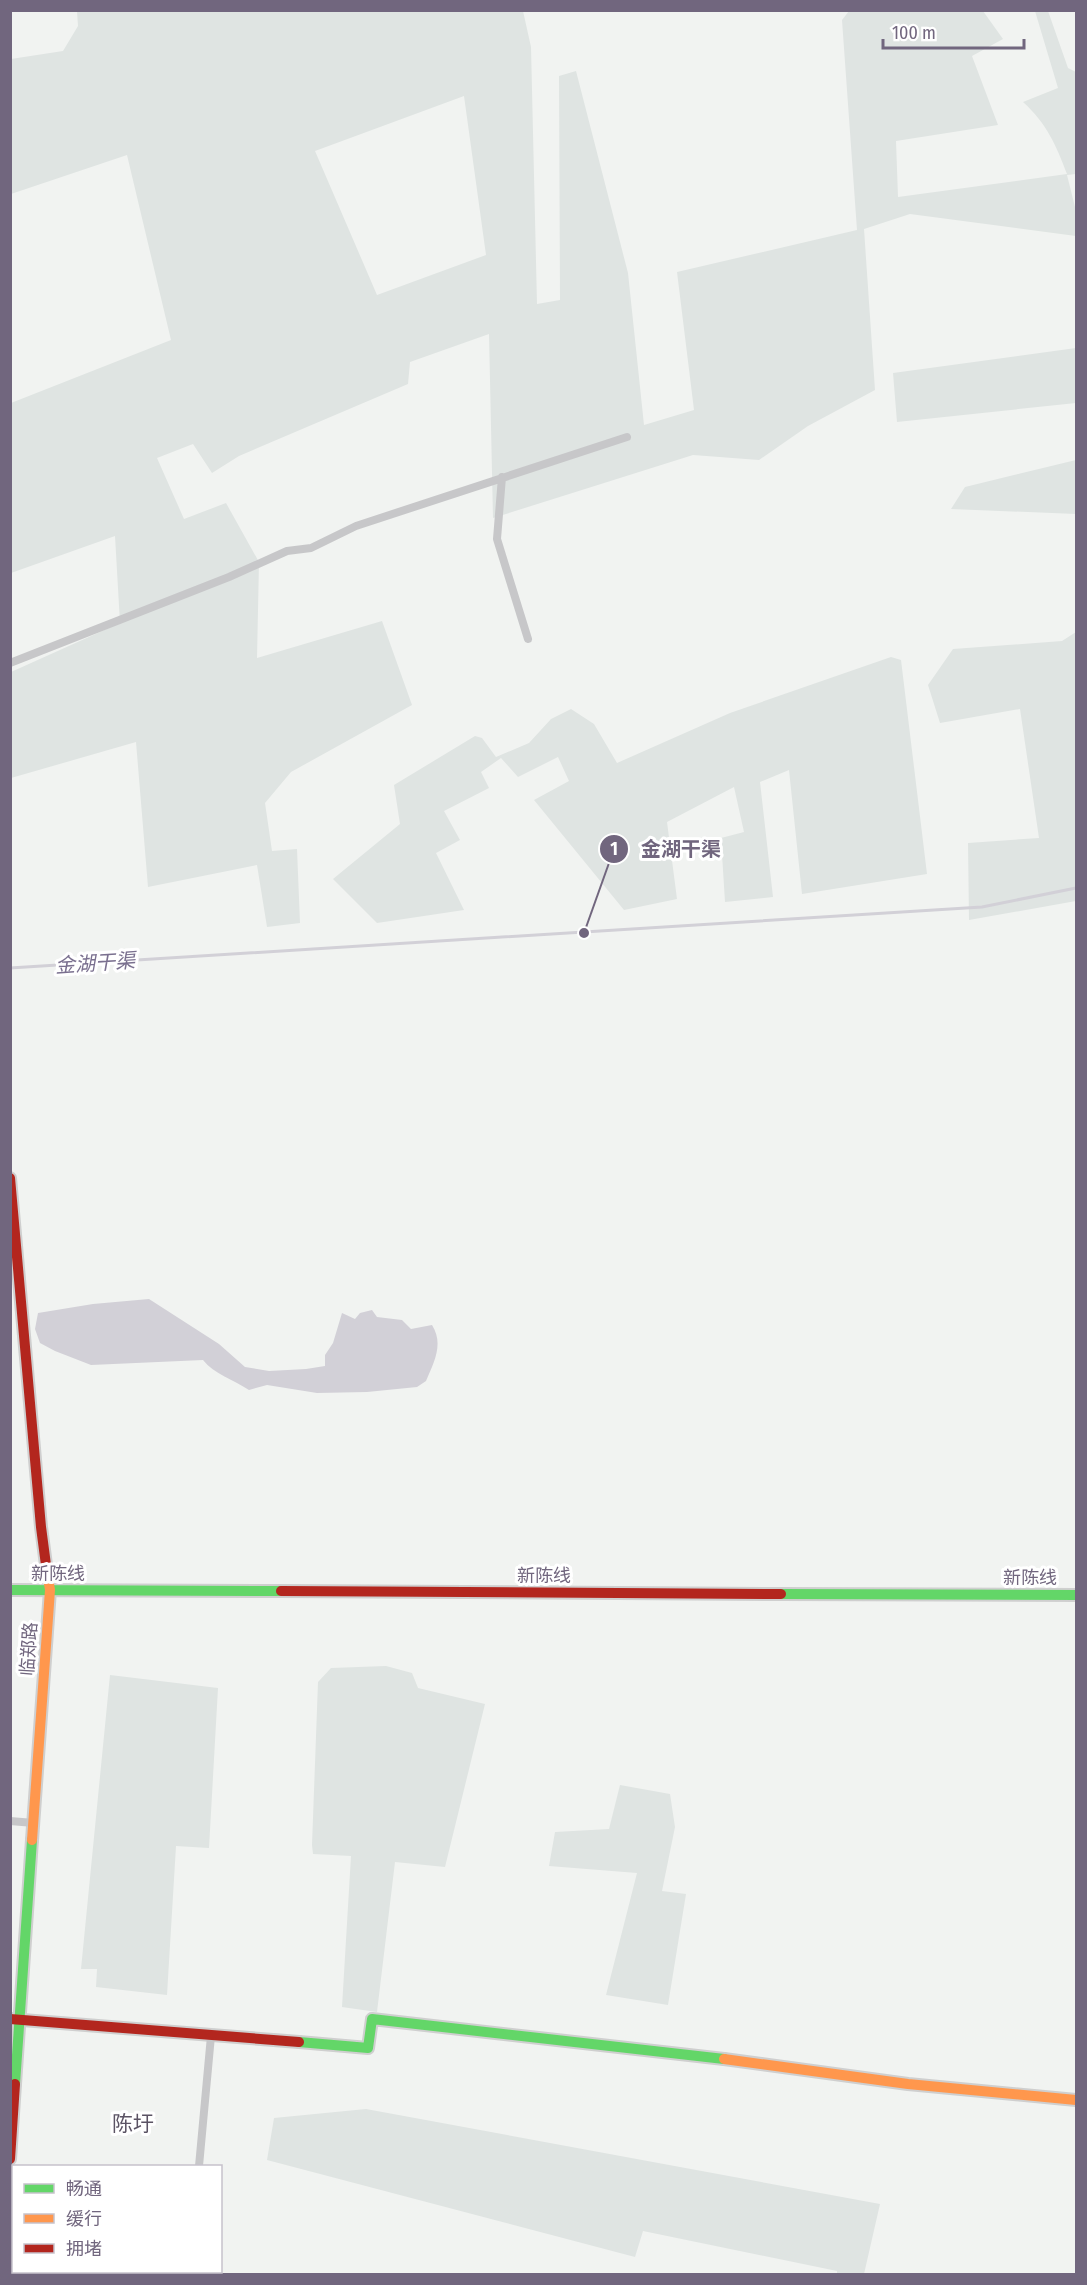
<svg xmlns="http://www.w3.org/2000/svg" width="1087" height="2285" font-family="'Fira Sans Condensed','Noto Sans SC',sans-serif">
<rect width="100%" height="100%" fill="#f1f3f1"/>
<!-- green -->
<path fill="#dfe4e2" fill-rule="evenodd" d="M 77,11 L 523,11 L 531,47 L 537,304 L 560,300 L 559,76 L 576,71 L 628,273 L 644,425 L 694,410 L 677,272 L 857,230 L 842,20 L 849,11 L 983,11 L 1003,39 L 972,56 L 998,125 L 896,141 L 898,197 L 1067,174 C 1056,145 1047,124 1023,102 L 1058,88 L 1035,11 L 1048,11 L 1068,68 L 1076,72 L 1076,174 L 1067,175 L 1076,211 L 1076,236 L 910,214 L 864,229 L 875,390 L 808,426 L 759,460 L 693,455 L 493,518 L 489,334 L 410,362 L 408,384 L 239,456 L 212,473 L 193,444 L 157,458 L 184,519 L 226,503 L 259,562 L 257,658 L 382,621 L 412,705 L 291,772 L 265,803 L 272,851 L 297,849 L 300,923 L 267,927 L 257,865 L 148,887 L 136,742 L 11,778 L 11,672 L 120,623 L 115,536 L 11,573 L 11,403 L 171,340 L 127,155 L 11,194 L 11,59 L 63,51 L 78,26 ZM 464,96 L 486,255 L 377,295 L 315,151 Z
M 1076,348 L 1076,403 L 897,422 L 893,373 Z
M 1076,460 L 1076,514 L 951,509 L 965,487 Z
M 1076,632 L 1076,901 L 969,920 L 968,843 L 1039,838 L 1020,709 L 940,723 L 928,685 L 953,649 L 1062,641 Z
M 891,657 L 901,660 L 927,874 L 802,894 L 789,770 L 760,782 L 773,897 L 725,902 L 721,838 L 744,832 L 734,787 L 667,822 L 677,899 L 624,910 L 534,800 L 569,781 L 558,757 L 518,777 L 501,758 L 481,772 L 489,788 L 444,811 L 460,840 L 436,853 L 464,910 L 377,923 L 333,879 L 400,824 L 394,785 L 475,736 L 482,738 L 496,757 L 529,743 L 551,719 L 571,709 L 594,724 L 617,763 L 730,713 Z
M 386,1666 L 412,1673 L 418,1688 L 485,1704 L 445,1867 L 395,1862 L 377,2012 L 342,2007 L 351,1856 L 313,1854 L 312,1845 L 318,1682 L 331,1668 Z
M 110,1675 L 218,1688 L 209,1848 L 176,1846 L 167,1995 L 96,1987 L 97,1969 L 81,1969 Z
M 620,1785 L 670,1794 L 675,1827 L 662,1891 L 686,1894 L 668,2005 L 606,1995 L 637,1873 L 549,1866 L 555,1832 L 609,1829 Z
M 366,2109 L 880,2204 L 864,2274 L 837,2274 L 837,2271 L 643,2231 L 635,2257 L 267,2160 L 274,2118 Z"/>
<!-- water -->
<path fill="#d2d0d7" d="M 149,1299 L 219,1344 L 245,1367 L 269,1371 L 306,1369 L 325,1366 L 325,1355 L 333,1343 L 342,1313 L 355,1319 L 360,1313 L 372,1310 L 377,1317 L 402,1320 L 411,1329 L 432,1325 C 444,1344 434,1362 426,1381 L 417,1387 L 367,1392 L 317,1393 L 267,1385 L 249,1390 C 234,1380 214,1374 203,1360 L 91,1365 L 55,1351 L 40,1343 L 35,1329 L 38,1313 L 93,1304 Z"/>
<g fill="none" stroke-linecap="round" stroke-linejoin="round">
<!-- stream -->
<path stroke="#d2d0d7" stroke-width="3" d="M 10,968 L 982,907 L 1076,888"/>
<!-- fast casing -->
<g stroke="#cfcfcf" stroke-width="14">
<path id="fast" d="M 10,1590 L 281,1591
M 781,1594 L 1076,1595
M 299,2042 L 368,2048 L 372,2019 L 724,2059
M 15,2084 L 32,1840"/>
</g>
<!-- slow casing -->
<g stroke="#cfcfcf" stroke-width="14">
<path id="slow" d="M 32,1840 L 50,1590 L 46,1565
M 724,2059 L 908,2084 L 1076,2100"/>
</g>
<!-- jam casing -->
<g stroke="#cfcfcf" stroke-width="14">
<path id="jam" d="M 10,1178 L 41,1527 L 46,1565
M 281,1591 L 781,1594
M 10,2019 L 299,2042
M 10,2159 L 15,2084"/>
</g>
<!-- street -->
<path stroke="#c7c7c9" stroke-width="8" d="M 502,477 L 497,539 L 528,639
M 10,663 L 229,577 L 287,551 L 311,548 L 356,526 L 627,437
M 10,1821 L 34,1823
M 199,2166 L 211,2036
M 10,2180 L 14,2180
M 190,2274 L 190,2272"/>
<!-- fast -->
<use href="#fast" stroke="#63d668" stroke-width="10"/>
<!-- slow -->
<use href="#slow" stroke="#ff974d" stroke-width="10"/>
<!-- jam -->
<use href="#jam" stroke="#b3261e" stroke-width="10"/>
</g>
<g text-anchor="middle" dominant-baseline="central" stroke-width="6" stroke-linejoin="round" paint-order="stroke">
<!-- street labels -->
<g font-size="18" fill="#71667e" stroke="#fff">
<text x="58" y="1574">新陈线</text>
<text x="544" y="1576">新陈线</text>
<text x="1030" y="1578">新陈线</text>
<text transform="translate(29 1649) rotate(-86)">临郑路</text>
</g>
<!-- water labels -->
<g font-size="20" font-style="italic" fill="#7a708f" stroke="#fff">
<text transform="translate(95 963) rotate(-4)">金湖干渠</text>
</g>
<!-- quarter labels -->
<g font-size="21" fill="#5b5364" stroke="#fff">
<text x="133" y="2124">陈圩</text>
</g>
</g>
<!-- callouts -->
<path fill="none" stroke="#71667e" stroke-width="2" d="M584 933L614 849"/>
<g fill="#71667e" stroke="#fff" stroke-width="2">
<circle cx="584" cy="933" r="6"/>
<circle cx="614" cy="849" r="15"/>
</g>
<g font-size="18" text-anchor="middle" font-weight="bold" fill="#fff">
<text x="614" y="855">1</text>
</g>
<g font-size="20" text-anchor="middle" font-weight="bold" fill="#71667e" stroke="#fff" stroke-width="6" stroke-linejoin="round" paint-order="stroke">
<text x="681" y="856">金湖干渠</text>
</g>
<!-- border -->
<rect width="1087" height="2285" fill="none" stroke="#71667e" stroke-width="24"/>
<!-- legend -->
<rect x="12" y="2165" width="210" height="108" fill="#ffffff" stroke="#c6c2cb" stroke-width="1.5"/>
<rect x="24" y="2184" width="30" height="9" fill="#63d668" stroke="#c6c2cb" stroke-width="1.5"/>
<text x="66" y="2195" font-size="18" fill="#71667e">畅通</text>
<rect x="24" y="2214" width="30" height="9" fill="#ff974d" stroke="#c6c2cb" stroke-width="1.5"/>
<text x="66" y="2225" font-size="18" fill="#71667e">缓行</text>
<rect x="24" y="2244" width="30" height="9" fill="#b3261e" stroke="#c6c2cb" stroke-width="1.5"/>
<text x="66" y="2255" font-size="18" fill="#71667e">拥堵</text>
<!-- scale -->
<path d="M883 39v9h141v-9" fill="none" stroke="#71667e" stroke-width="3"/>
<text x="892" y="39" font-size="18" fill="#71667e" stroke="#ffffff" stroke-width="4.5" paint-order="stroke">100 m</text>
</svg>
